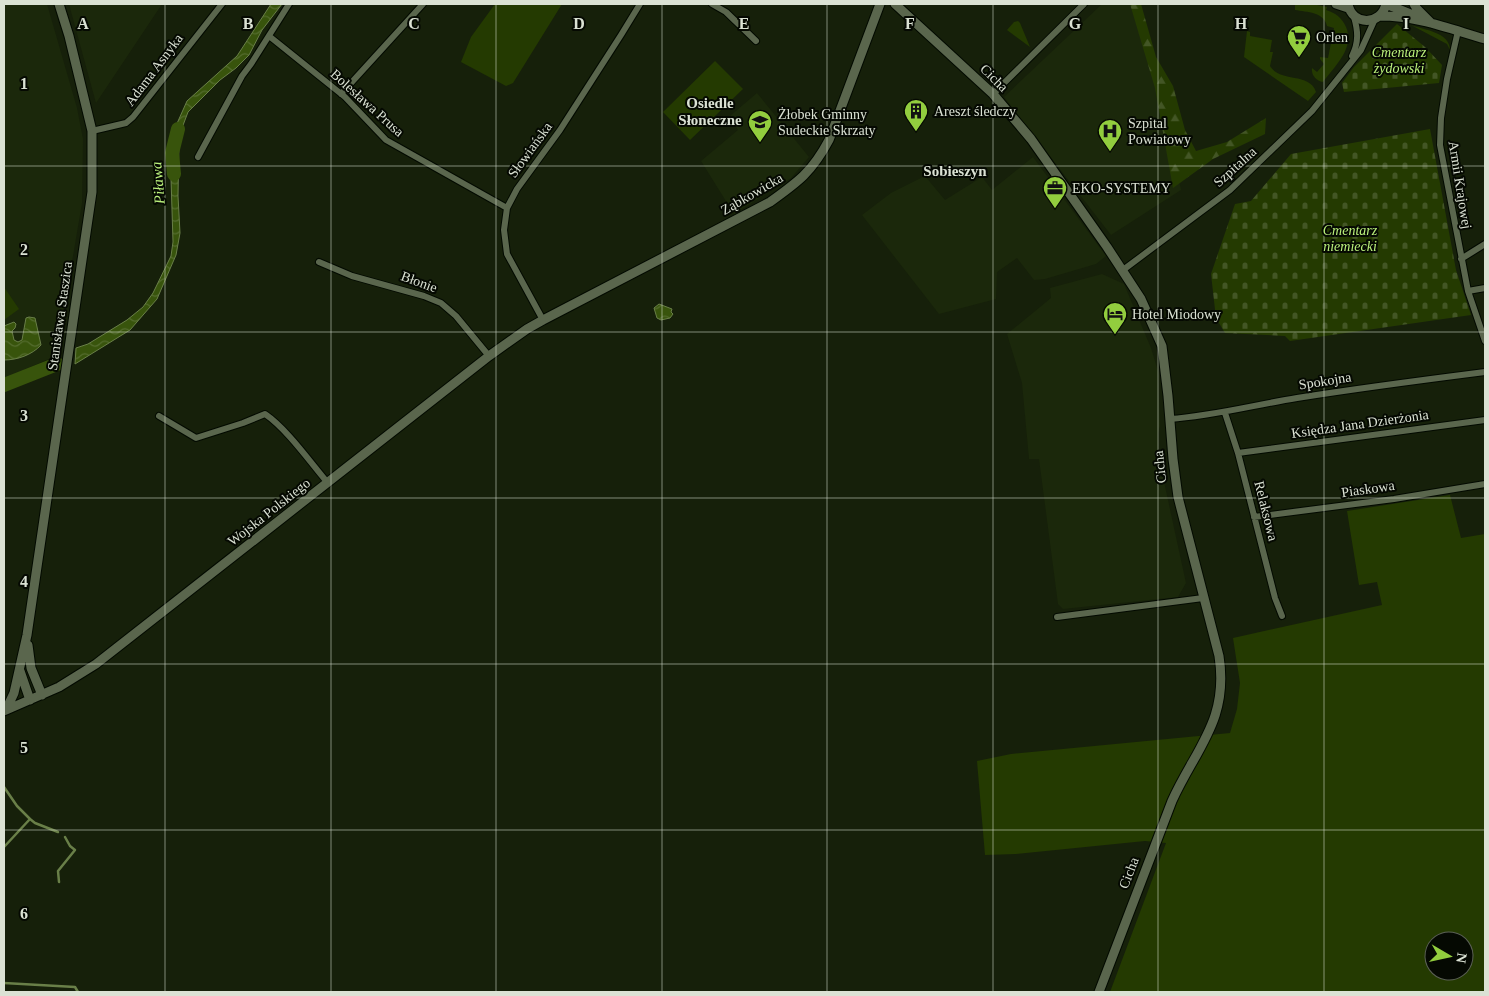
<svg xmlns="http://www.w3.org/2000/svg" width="1489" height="996" font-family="'Times New Roman',serif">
<defs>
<pattern id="forest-firs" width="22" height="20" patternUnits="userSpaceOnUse" patternTransform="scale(1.25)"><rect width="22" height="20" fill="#243a01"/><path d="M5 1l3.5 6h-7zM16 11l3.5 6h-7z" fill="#435625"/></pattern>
<pattern id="cemetery-stones" width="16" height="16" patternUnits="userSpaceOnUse" patternTransform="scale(1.25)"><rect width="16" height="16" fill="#243a01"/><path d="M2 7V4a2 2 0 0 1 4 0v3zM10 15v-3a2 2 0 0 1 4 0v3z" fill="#435625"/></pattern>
<pattern id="water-waves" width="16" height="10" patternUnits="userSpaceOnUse" patternTransform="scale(1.25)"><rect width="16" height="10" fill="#38540c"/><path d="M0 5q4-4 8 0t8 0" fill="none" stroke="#546c2e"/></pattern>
</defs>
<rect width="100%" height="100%" fill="#16200a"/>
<!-- built -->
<path fill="#1b280b" d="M 4,4 L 47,4 L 77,108 L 83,139 L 82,203 L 56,356 L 4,378 Z
M 69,4 L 162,4 L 96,103 Z
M 1102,4 L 1130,4 L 1157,74 L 1181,190 L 1111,235 L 1004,97 Z
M 757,93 L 809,157 L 791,178 L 734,214 L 701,161 L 738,130 L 730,116 Z
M 1033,157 L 1106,256 L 1096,264 L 1045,279 L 1034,280 L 1017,258 L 997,272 L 996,299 L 939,314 L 862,215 L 891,193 L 925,176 L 945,200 L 982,177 L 992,190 Z
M 1102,274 L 1124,284 L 1151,348 L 1158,371 L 1160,426 L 1158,433 L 1159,475 L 1163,477 L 1186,583 L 1178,597 L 1063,609 L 1058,604 L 1039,459 L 1029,459 L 1022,383 L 1007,334 L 1051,298 L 1050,288 Z"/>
<!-- green -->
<path fill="#243a01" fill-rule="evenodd" d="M 495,4 L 562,4 L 513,83 L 506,86 L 461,62 L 471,37 Z
M 1295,4 L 1312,4 L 1327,7 L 1326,10 C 1336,13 1342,18 1346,27 C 1355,48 1335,66 1323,82 C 1316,81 1311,75 1312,68 L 1317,72 L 1324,64 L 1320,59 L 1320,57 L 1328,58 L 1334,28 L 1327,26 C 1324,12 1307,12 1295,10 Z
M 1018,21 L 1020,23 L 1030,47 L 1007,30 L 1014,22 Z
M 1411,25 C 1424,30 1450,32 1450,50 L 1447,44 Z
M 1247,31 L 1250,32 L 1250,36 L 1272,40 L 1270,52 L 1273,52 L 1270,66 C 1280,83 1310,72 1316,92 L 1308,101 L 1244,57 Z
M 715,61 L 743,89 L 690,140 L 663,112 Z
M 4,287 L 19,309 L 4,320 Z
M 1450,495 L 1461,538 L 1485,534 L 1485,992 L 1110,992 L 1166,843 L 1145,841 L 1016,854 L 985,855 L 977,761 L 1011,754 L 1230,733 L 1237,709 L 1240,683 L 1233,638 L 1382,605 L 1377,582 L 1359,585 L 1347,511 ZM 1434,941 L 1464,941 L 1464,971 L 1434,971 Z"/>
<!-- forest -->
<path fill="url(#forest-firs)" d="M 1130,4 L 1141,4 L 1156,57 L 1173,86 L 1185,130 L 1196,151 L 1227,142 L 1266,118 L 1265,134 L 1213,159 L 1173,188 L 1155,88 Z"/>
<!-- cemetery -->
<path fill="url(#cemetery-stones)" d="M 1397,24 L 1425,47 L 1442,65 L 1439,83 L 1344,92 L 1342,83 L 1354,67 Z
M 1430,129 L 1456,270 L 1471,315 L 1290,341 L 1285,336 L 1225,333 L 1216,318 L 1211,274 L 1235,204 L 1251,201 L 1291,154 Z"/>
<!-- water -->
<path fill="url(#water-waves)" stroke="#697f48" d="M 271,4 L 282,4 L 262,30 L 249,55 L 236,68 L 220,80 L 188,112 L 179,136 L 178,196 L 180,233 L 176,255 L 157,299 L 130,330 L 75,364 L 76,348 L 88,344 L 127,320 L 143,307 L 153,293 L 171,256 L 173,242 L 171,178 L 175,128 L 187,101 L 237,56 Z
M 659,304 L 672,309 L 671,312 L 673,314 L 670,318 L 661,320 L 657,318 L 654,308 Z
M 29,317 L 35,318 L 41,345 C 32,355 17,360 4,360 L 4,326 L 14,322 L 16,324 L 15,328 L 12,331 L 14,340 L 18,342 L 22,340 L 26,318 Z"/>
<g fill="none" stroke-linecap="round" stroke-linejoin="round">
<!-- stream -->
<path stroke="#697f48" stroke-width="2.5" d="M 4,787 L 17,806 L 30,819 L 4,847
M 30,819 L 35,823 L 58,832
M 59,882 L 58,871 L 75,850 L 70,846 L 65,837
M 4,983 L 75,987 L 78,992"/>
<!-- river -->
<path stroke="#38540c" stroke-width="14" d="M 174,174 L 172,153 L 178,129
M 4,385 L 57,364"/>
<!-- street casing -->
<g stroke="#030a00" stroke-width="8">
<path id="street" d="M 712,4 L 726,12 L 756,41
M 1458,31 L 1447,79 L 1441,118 L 1440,145 L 1468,291 L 1485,341
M 269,36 L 345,97 L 386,140 L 507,208
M 1352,56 C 1359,42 1358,31 1354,17
M 341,94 L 423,4
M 993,94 L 1084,4
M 92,131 L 126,123 L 133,117 L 222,4
M 198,157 L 242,76 L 251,64 L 289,4
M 1461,259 L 1485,244
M 319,262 L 352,276 L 424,296 L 441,303 L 456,316 L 489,356
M 1123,270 L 1230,190 L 1312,111 L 1361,50 L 1375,19
M 1468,291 L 1485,288
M 543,320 L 507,254 L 504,230 L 507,208 L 517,189 L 560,130 L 621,35 L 640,4
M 1225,413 L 1238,453 L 1275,598 L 1282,616
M 159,416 L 196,438 L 243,423 L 265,414 C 287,429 310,462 328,483
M 1170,419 C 1213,416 1254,405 1297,398 C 1360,388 1422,380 1485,372
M 1238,453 L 1485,420
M 1254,517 L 1394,499 L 1485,484
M 1057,617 L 1203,598"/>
</g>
<!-- secondary casing -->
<g stroke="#030a00" stroke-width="11">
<path id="secondary" d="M 895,4 L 993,94 L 1031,139 L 1107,247 L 1141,299 L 1162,346 L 1168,396 L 1173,459 L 1178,497 L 1219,656 C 1229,720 1196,748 1172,801 L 1099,992
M 1336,4 L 1348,8
M 1348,4 C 1352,26 1381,26 1386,4
M 1386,4 L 1413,15
M 1414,4 L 1417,9 L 1431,23
M 1380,16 C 1417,16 1450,29 1485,39
M 28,645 L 31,668 L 42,695
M 20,671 L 30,700
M 6,710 L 14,693 L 27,635 L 92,192 L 92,131 L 69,36 L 59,4
M 4,711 L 59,687 L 96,664 L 489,356 L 527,329 L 543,320 L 770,202 C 798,182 812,172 829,140 L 880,4"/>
</g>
<!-- street -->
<use href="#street" stroke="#5a664d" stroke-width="6"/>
<!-- secondary -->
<use href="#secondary" stroke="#5a664d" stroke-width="9"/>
</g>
<!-- grid -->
<path fill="none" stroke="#dbe2d4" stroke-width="1" stroke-opacity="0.55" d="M 165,4 L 165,992M 331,4 L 331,992M 496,4 L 496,992M 662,4 L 662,992M 827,4 L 827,992M 993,4 L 993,992M 1158,4 L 1158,992M 1324,4 L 1324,992M 4,166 L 1485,166M 4,332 L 1485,332M 4,498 L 1485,498M 4,664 L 1485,664M 4,830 L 1485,830"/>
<!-- icons -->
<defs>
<g id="supermarket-pin" transform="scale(1.25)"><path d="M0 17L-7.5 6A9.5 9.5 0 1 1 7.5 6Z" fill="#92cd3e" stroke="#050902"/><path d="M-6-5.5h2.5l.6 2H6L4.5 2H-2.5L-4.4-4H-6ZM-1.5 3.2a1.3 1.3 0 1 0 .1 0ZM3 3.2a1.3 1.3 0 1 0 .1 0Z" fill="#111"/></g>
<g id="building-pin" transform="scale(1.25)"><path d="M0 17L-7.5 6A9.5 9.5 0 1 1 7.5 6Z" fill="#92cd3e" stroke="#050902"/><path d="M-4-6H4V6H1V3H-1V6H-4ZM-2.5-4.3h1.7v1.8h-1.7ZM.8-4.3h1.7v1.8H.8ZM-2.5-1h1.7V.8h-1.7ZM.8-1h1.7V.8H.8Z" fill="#111"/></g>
<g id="school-pin" transform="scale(1.25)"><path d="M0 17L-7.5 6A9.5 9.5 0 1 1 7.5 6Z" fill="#92cd3e" stroke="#050902"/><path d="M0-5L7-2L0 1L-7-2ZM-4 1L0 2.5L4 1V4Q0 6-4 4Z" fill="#111"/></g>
<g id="hospital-pin" transform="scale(1.25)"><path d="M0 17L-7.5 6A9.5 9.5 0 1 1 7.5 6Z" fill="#92cd3e" stroke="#050902"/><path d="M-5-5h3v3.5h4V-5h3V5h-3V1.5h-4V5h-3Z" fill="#111"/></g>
<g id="office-pin" transform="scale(1.25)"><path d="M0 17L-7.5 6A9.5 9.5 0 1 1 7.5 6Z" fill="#92cd3e" stroke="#050902"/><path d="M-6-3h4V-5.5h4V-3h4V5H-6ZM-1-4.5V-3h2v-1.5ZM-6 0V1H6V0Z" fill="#111"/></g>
<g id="hotel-pin" transform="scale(1.25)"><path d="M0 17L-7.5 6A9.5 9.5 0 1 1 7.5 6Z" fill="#92cd3e" stroke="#050902"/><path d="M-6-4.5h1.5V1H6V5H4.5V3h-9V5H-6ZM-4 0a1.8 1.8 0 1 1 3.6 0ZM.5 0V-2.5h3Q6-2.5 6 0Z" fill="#111"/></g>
</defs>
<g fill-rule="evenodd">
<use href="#supermarket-pin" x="1299" y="37"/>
<use href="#building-pin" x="916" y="111"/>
<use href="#school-pin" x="760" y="122"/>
<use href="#hospital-pin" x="1110" y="131"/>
<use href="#office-pin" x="1055" y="188"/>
<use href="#hotel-pin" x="1115" y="314"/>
</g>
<g text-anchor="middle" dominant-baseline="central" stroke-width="4" stroke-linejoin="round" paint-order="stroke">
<!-- poi labels -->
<g font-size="14" fill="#dbe2d4" stroke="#050902" text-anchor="start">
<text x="1316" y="37">Orlen</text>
<text x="934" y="111">Areszt śledczy</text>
<text x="778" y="114">Żłobek Gminny<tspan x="778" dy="16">Sudeckie Skrzaty</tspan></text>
<text x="1128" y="123">Szpital<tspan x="1128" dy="16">Powiatowy</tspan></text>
<text x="1072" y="188">EKO-SYSTEMY</text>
<text x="1132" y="314">Hotel Miodowy</text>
</g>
<!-- park labels -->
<g font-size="14" font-style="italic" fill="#baf07b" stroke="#050902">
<text x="1399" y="52">Cmentarz<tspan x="1399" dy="16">żydowski</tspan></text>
<text x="1350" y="230">Cmentarz<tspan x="1350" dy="16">niemiecki</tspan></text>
</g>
<!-- street labels -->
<g font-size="14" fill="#dbe2d4" stroke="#050902">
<text transform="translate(154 70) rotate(-53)">Adama Asnyka</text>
<text transform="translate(994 78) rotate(45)">Cicha</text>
<text transform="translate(367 103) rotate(42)">Bolesława Prusa</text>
<text transform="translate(530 150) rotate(-54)">Słowiańska</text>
<text transform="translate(1235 167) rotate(-42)">Szpitalna</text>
<text transform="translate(1460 185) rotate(81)">Armii Krajowej</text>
<text transform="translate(752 194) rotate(-30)">Ząbkowicka</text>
<text transform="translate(419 282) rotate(20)">Błonie</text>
<text transform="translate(60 316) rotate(-82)">Stanisława Staszica</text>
<text transform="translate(1325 381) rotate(-9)">Spokojna</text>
<text transform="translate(1360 424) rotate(-8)">Księdza Jana Dzierżonia</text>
<text transform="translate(1160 467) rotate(-96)">Cicha</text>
<text transform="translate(1368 489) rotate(-8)">Piaskowa</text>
<text transform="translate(1266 511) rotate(76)">Relaksowa</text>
<text transform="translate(269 512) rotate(-38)">Wojska Polskiego</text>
<text transform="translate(1129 873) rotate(-69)">Cicha</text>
</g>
<!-- neighbourhood labels -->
<g font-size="15" font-weight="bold" fill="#dbe2d4" stroke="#050902">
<text x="710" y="103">Osiedle<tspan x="710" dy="17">Słoneczne</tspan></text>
<text x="955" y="171">Sobieszyn</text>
</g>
<!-- water labels -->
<g font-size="15" font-style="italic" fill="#bcf27d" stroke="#050902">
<text transform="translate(158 183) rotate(-95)">Piława</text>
</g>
</g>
<g font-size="16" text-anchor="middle" font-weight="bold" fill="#dbe2d4" stroke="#050902" stroke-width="4" stroke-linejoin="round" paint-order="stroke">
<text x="83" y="29">A</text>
<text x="248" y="29">B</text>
<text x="414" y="29">C</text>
<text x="579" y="29">D</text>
<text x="744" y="29">E</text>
<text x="910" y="29">F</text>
<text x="1075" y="29">G</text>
<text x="1241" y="29">H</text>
<text x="1406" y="29">I</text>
<text x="24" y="89">1</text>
<text x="24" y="255">2</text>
<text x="24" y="421">3</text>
<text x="24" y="587">4</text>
<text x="24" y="753">5</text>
<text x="24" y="919">6</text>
</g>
<!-- border -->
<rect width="1489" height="996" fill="none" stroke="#dbe2d4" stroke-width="10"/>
<!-- north arrow -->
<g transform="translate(1449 956) rotate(99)"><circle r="24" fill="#050902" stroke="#5b6056"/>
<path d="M0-4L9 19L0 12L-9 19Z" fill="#92cd3e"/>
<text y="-8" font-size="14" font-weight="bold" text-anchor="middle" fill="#dbe2d4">N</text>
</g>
</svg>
